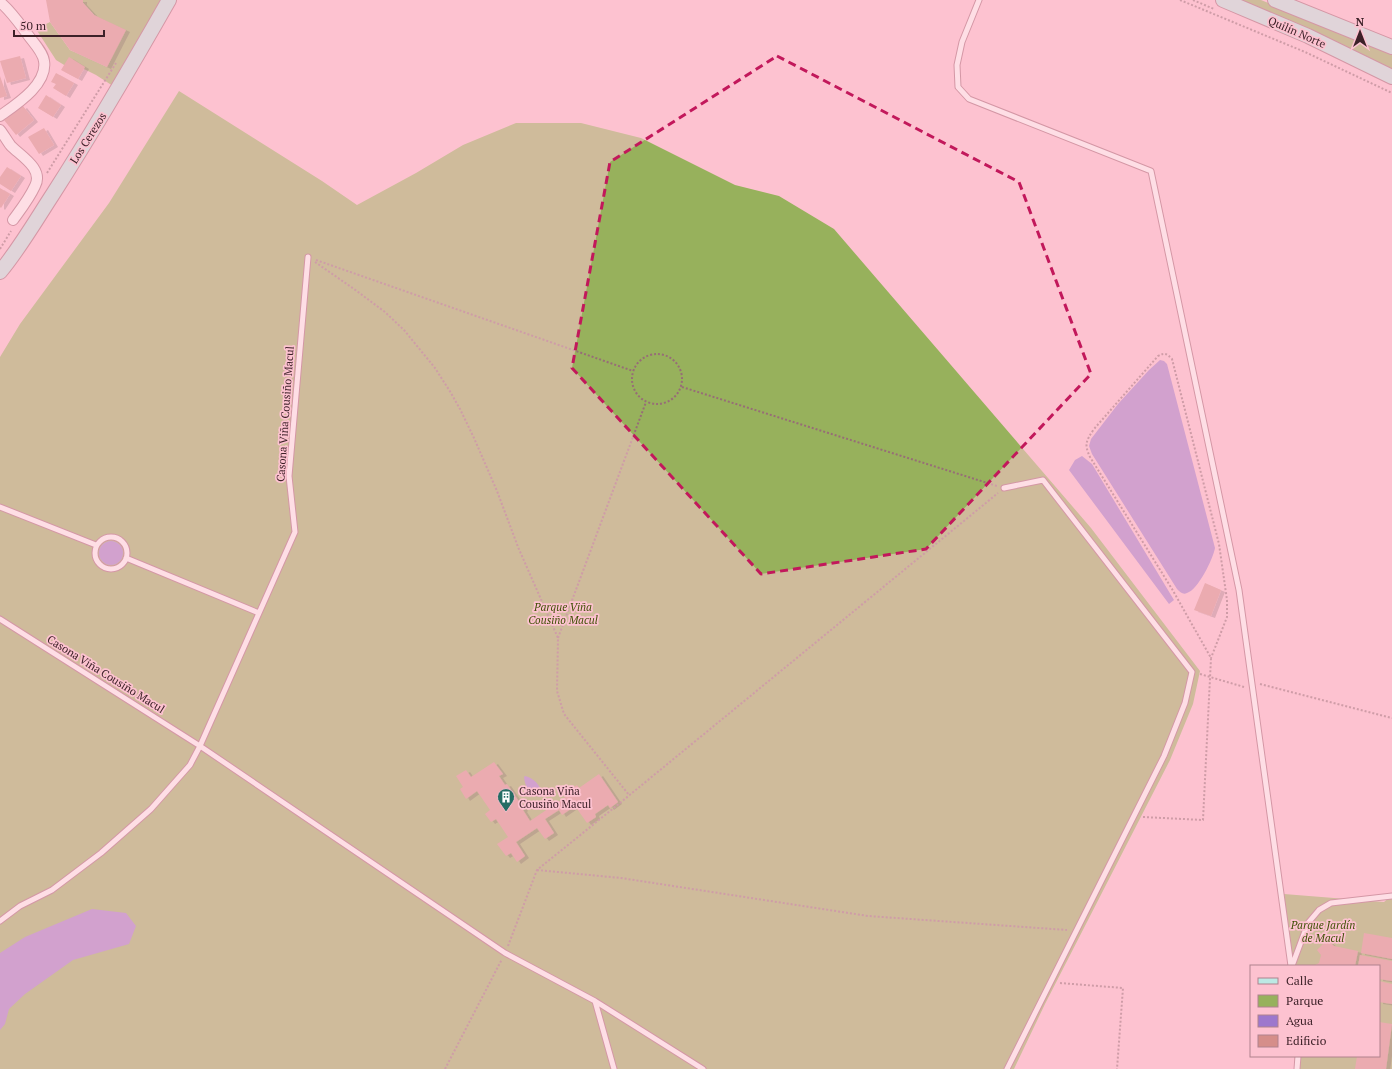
<svg xmlns="http://www.w3.org/2000/svg" width="1392" height="1069" font-family="'PT Serif',serif">
<defs>
<filter id="shadow"><feDropShadow dx="4" dy="2" stdDeviation="0" flood-color="#0004"/></filter>
</defs>
<rect width="100%" height="100%" fill="#fdc2d0"/>
<!-- green -->
<path fill="#97b15c" d="M 83,0 L 166,0 L 113,86 L 96,75 L 80,67 L 74,71 L 56,60 L 36,29 L 50,22 L 70,50 L 107,67 L 94,15 L 83,3 Z
M 1236,0 L 1261,0 L 1392,53 L 1392,69 L 1345,46 Z
M 179,91 L 322,181 L 357,205 L 416,173 L 463,145 L 516,123 L 581,123 L 641,138 L 735,185 L 779,196 L 834,229 L 1091,528 L 1200,671 L 1193,704 L 1170,760 L 1045,1004 L 1014,1069 L 0,1069 L 0,357 L 20,324 L 109,203 Z
M 1284,894 L 1384,902 L 1392,895 L 1392,1069 L 1294,1069 L 1295,1056 L 1379,1056 L 1379,966 L 1292,966 Z"/>
<!-- water -->
<path fill="#9d78cd" d="M 1160,360 L 1164,361 L 1167,364 L 1215,548 C 1213,559 1198,590 1187,593 C 1183,595 1180,592 1177,589 L 1092,454 L 1089,446 L 1091,439 L 1118,404 L 1149,370 Z
M 1082,456 L 1092,464 L 1174,600 L 1169,604 L 1069,470 L 1075,460 Z
M99 553a12 12 0 1 1 24 0a12 12 0 1 1-24 0Z
M 525,776 C 534,778 540,785 542,793 L 541,797 C 530,796 525,787 524,777 Z
M 92,909 L 126,913 L 136,926 L 129,944 L 73,960 L 25,994 L 9,1009 L 5,1024 L 0,1030 L 0,953 L 25,937 Z"/>
<!-- building -->
<path fill="#d58e8a" filter="url(#shadow)" d="M 46,0 L 83,0 L 83,3 L 94,15 L 126,30 L 107,67 L 70,50 L 50,22 Z
M 20,56 L 26,78 L 7,83 L 0,61 Z
M 69,57 L 85,67 L 78,79 L 61,70 Z
M 56,73 L 74,83 L 66,96 L 53,88 L 56,84 L 51,82 Z
M 0,76 L 7,96 L 0,98 Z
M 46,95 L 61,105 L 53,117 L 38,108 Z
M 23,106 L 34,120 L 16,135 L 4,120 Z
M 44,128 L 54,145 L 39,154 L 28,137 Z
M 7,167 L 21,176 L 11,191 L 0,184 L 0,177 Z
M 0,188 L 10,194 L 1,208 L 0,207 Z
M 1205,583 L 1221,590 L 1211,616 L 1194,610 Z
M 494,762 L 503,774 L 499,776 L 505,785 L 507,784 L 524,809 L 523,810 L 530,821 L 567,796 L 565,793 L 577,785 L 579,788 L 599,774 L 618,802 L 610,808 L 608,805 L 595,814 L 596,817 L 587,823 L 575,806 L 562,815 L 559,810 L 545,819 L 554,833 L 545,839 L 537,828 L 516,842 L 525,856 L 517,862 L 511,853 L 506,856 L 497,844 L 508,837 L 496,819 L 491,822 L 485,814 L 490,810 L 477,791 L 466,799 L 460,789 L 463,787 L 456,776 L 466,770 L 471,777 Z
M 1364,933 L 1392,938 L 1392,959 L 1361,953 Z
M 1327,940 L 1334,946 L 1358,951 L 1355,966 L 1313,966 L 1319,963 L 1321,955 L 1317,950 Z
M 1360,955 L 1392,961 L 1392,981 L 1379,979 L 1379,966 L 1358,966 Z
M 1379,981 L 1392,984 L 1392,1004 L 1379,1002 Z
M 1379,1022 L 1392,1024 L 1386,1069 L 1355,1069 L 1357,1056 L 1379,1056 Z"/>
<g fill="none" stroke-linecap="round" stroke-linejoin="round">
<!-- lane casing -->
<g stroke="#a36273" stroke-width="7">
<path id="lane" d="M 979,0 L 962,42 L 957,65 L 958,87 L 969,99 L 1151,171 L 1239,590 L 1291,966
M 1004,488 L 1043,480 L 1192,672 L 1185,703 L 1164,756 L 1007,1069
M 0,507 L 96,545
M95 553a16 16 0 1 1 32 0a16 16 0 1 1-32 0Z
M 126,558 L 259,613
M 0,619 L 200,746 L 505,953 L 595,1001 L 703,1069
M 0,921 L 20,906 L 52,890 L 101,853 L 151,809 L 190,765 L 200,746 L 295,532 L 289,476 L 308,257
M 1292,966 L 1308,923 L 1319,910 L 1331,903 L 1392,896
M 595,1001 L 614,1069
M 1297,1069 L 1298,1056"/>
</g>
<!-- street casing -->
<g stroke="#a36273" stroke-width="12">
<path id="street" d="M 0,2 C 11,11 19,23 28,35 C 33,42 43,52 44,61 C 48,84 17,104 0,116
M 0,130 C 4,135 7,141 11,146 C 21,156 44,169 35,186 C 29,199 21,209 13,220"/>
</g>
<!-- secondary casing -->
<g stroke="#a36273" stroke-width="16">
<path id="secondary" d="M 1223,0 L 1308,36 L 1392,77
M 1275,0 L 1392,47
M 0,272 C 20,248 36,220 53,194 C 94,130 132,65 169,0"/>
</g>
<!-- path -->
<path stroke="#976d77" stroke-width="2" stroke-dasharray="2 2" stroke-linecap="butt" d="M 1180,0 L 1305,52 L 1392,93
M 1193,0 L 1214,9
M 47,173 L 116,63
M 0,249 L 11,231
M 316,260 L 633,371
M 315,262 L 354,289 L 385,312 L 404,330 L 435,368 L 451,393 L 460,409 L 474,438 L 497,491 L 518,547 L 558,638 L 557,691 L 564,714 L 629,795
M632 379a25 25 0 1 1 50 0a25 25 0 1 1-50 0Z
M 682,387 L 997,486
M 558,638 L 646,402
M 1200,674 L 1244,687
M 1260,684 L 1392,718
M 1143,817 L 1203,820 L 1211,658 L 1172,589 L 1090,457 C 1084,444 1086,441 1094,429 L 1158,356 C 1165,352 1167,354 1172,359 L 1219,544 L 1227,600 L 1227,617 L 1211,658
M 537,870 L 621,878 L 868,916 L 1067,930
M 508,946 L 537,870 L 615,807 L 998,493
M 1060,983 L 1123,988 L 1117,1069
M 445,1069 L 502,959"/>
<!-- lane -->
<use href="#lane" stroke="#fff" stroke-width="5"/>
<!-- street -->
<use href="#street" stroke="#fff" stroke-width="10"/>
<!-- secondary -->
<use href="#secondary" stroke="#bde9e4" stroke-width="14"/>
</g>
<!-- marked area -->
<path d="M0 0H1392V1069H0ZM 777,56 L 1019,182 L 1091,374 L 926,549 L 761,574 L 572,368 L 610,162 Z" fill="#fdc2d0" fill-opacity=".55" fill-rule="evenodd"/>
<path fill="none" stroke="#c2185b" stroke-width="3" stroke-dasharray="8 5" stroke-linejoin="round" d="M 777,56 L 1019,182 L 1091,374 L 926,549 L 761,574 L 572,368 L 610,162 Z"/>
<!-- icons -->
<defs>
<g id="building-pin" transform="scale(0.9)"><path d="M0 17L-7.5 6A9.5 9.5 0 1 1 7.5 6Z" fill="#256d64" stroke="#fdc2d0"/><path d="M-4-6H4V6H1V3H-1V6H-4ZM-2.5-4.3h1.7v1.8h-1.7ZM.8-4.3h1.7v1.8H.8ZM-2.5-1h1.7V.8h-1.7ZM.8-1h1.7V.8H.8Z" fill="#fff"/></g>
</defs>
<g fill-rule="evenodd">
<use href="#building-pin" x="506" y="797"/>
</g>
<g text-anchor="middle" dominant-baseline="central" stroke-width="3.5" stroke-linejoin="round" paint-order="stroke">
<!-- street labels -->
<g font-size="11" fill="#3d2128" stroke="#fdc2d0">
<text transform="translate(1297 32) rotate(24)">Quilín Norte</text>
<text transform="translate(88 138) rotate(-58)">Los Cerezos</text>
<text transform="translate(285 414) rotate(-86)">Casona Viña Cousiño Macul</text>
<text transform="translate(106 674) rotate(32)">Casona Viña Cousiño Macul</text>
</g>
<!-- park labels -->
<g font-size="11" font-style="italic" fill="#3f5005" stroke="#fdc2d0">
<text x="563" y="607">Parque Viña<tspan x="563" dy="13">Cousiño Macul</tspan></text>
<text x="1323" y="925">Parque Jardín<tspan x="1323" dy="13">de Macul</tspan></text>
</g>
<!-- poi labels -->
<g font-size="11" fill="#3d2128" stroke="#fdc2d0" text-anchor="start">
<text x="519" y="791">Casona Viña<tspan x="519" dy="13">Cousiño Macul</tspan></text>
</g>
</g>
<!-- legend -->
<rect x="1250" y="965" width="130" height="92" fill="#fdc2d0" stroke="#b0828d"/>
<rect x="1258" y="978" width="20" height="6" fill="#bde9e4" stroke="#b0828d"/>
<text x="1286" y="985" font-size="12" fill="#3d2128">Calle</text>
<rect x="1258" y="995" width="20" height="12" fill="#97b15c" stroke="#b0828d"/>
<text x="1286" y="1005" font-size="12" fill="#3d2128">Parque</text>
<rect x="1258" y="1015" width="20" height="12" fill="#9d78cd" stroke="#b0828d"/>
<text x="1286" y="1025" font-size="12" fill="#3d2128">Agua</text>
<rect x="1258" y="1035" width="20" height="12" fill="#d58e8a" stroke="#b0828d"/>
<text x="1286" y="1045" font-size="12" fill="#3d2128">Edificio</text>
<!-- north arrow -->
<g transform="translate(1360 32)" stroke="#fdc2d0" stroke-width="3" paint-order="stroke">
<path d="M0-3L7 15L0 10L-7 15Z" fill="#3d2128"/>
<text y="-6" font-size="11" font-weight="bold" text-anchor="middle" fill="#3d2128">N</text>
</g>
<!-- scale -->
<path d="M14 30v6h90v-6" fill="none" stroke="#3d2128" stroke-width="2"/>
<text x="20" y="30" font-size="12" fill="#3d2128" stroke="#fdc2d0" stroke-width="3" paint-order="stroke">50 m</text>
</svg>
